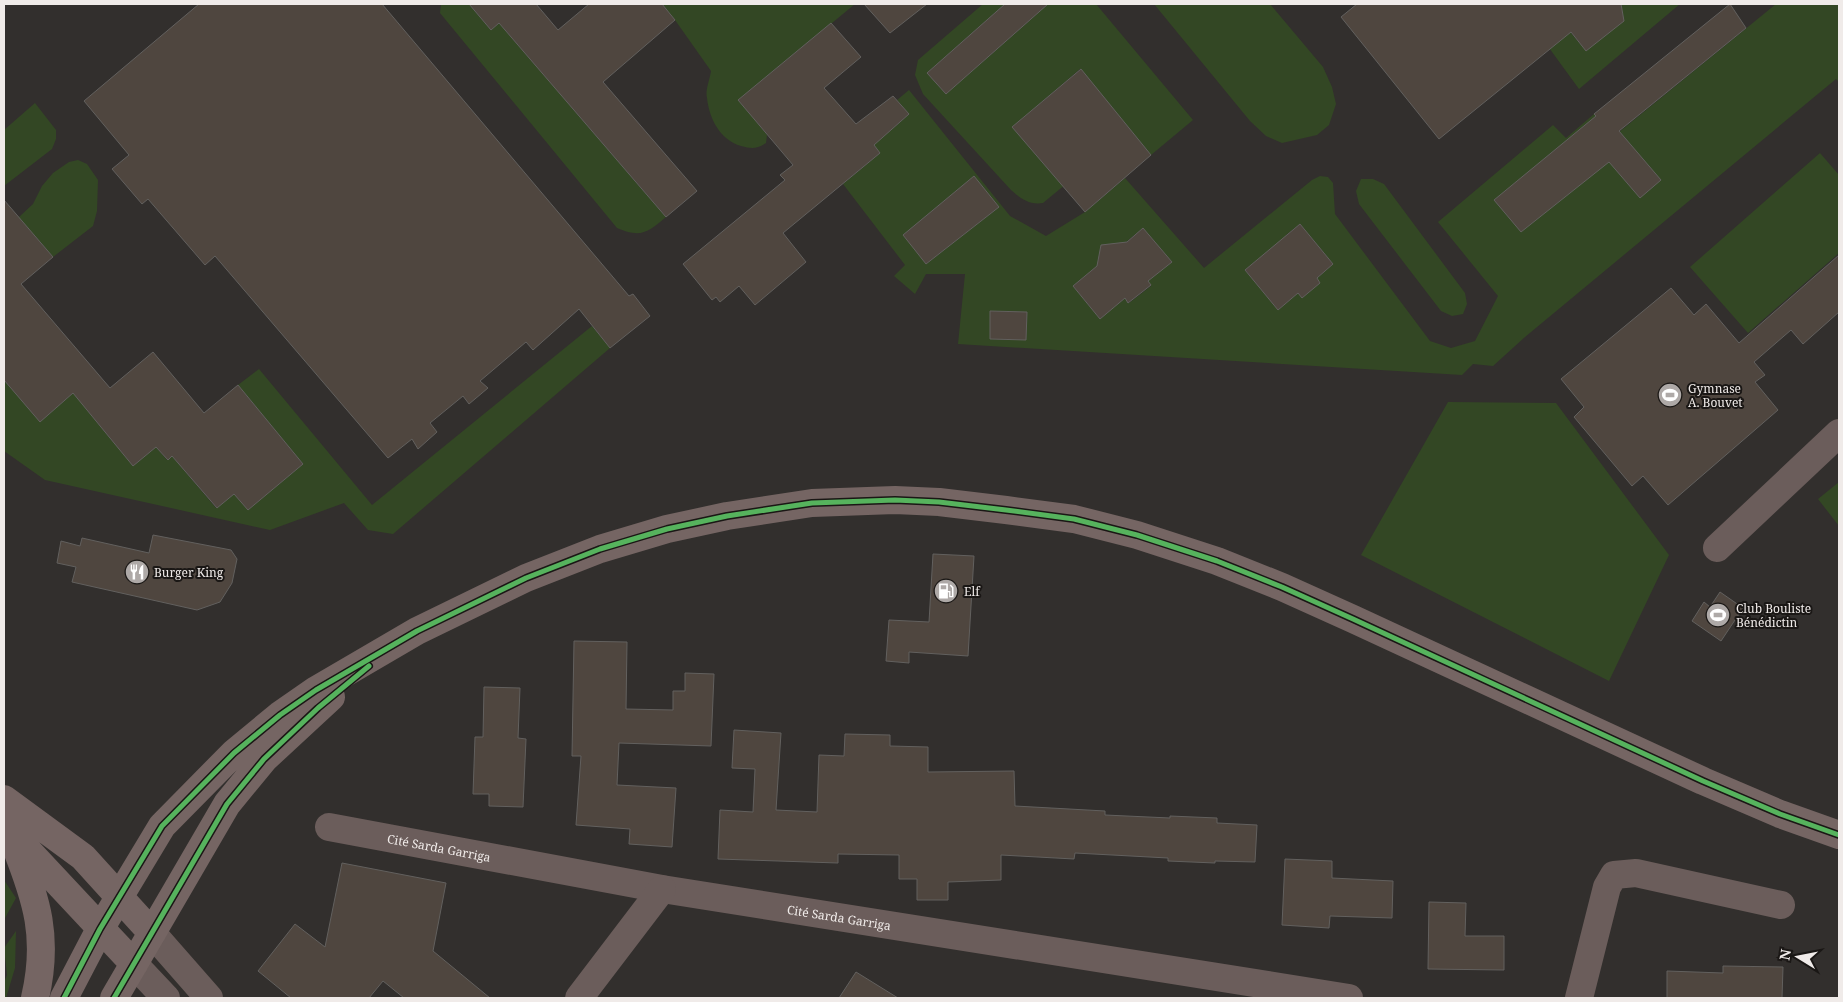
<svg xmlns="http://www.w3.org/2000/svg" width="1843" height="1002" font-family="'Noto Serif',serif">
<rect width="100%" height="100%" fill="#322f2d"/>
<!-- green -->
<path fill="#334724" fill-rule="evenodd" d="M 441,4 L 469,4 L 491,30 L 499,23 L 666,217 C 647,233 641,238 617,228 L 440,13 Z
M 662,4 L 855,4 L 739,100 L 767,135 L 766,143 C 757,149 752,149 741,146 C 720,140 709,118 707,98 C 705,90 710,79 711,71 L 675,20 Z
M 983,4 L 1005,4 L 927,73 L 946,94 L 1037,14 L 1028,4 L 1096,4 L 1193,120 L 1151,155 L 1130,131 L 1043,203 C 1029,205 1021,199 1011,190 L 923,94 L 915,75 L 918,60 ZM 1080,69 L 1106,100 L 1013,127 Z
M 1154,4 L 1270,4 L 1323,67 L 1332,87 L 1336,104 L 1329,125 L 1317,135 L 1282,143 L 1266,136 L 1250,121 Z
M 1517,4 L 1547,4 L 1586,51 L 1622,12 L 1621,4 L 1680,4 L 1579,89 Z
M 1776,4 L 1839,4 L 1839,82 L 1836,79 L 1525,337 L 1493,366 L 1473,364 L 1462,375 L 958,344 L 965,274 L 926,274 L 915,294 L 894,276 L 905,265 L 843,184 L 880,153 L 864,132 L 889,132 L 909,114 L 897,100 L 909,90 L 1010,216 L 1046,236 L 1085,212 L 1125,178 L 1204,268 L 1312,180 L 1320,176 L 1328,177 L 1333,183 L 1335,214 L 1430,341 L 1451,348 L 1475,341 L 1498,296 L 1438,222 L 1553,125 L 1566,138 L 1594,114 L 1613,137 ZM 974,177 L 999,207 L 926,264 ZM 1300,224 L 1333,264 L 1317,278 L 1320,283 L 1302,298 L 1298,293 L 1278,310 L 1245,270 L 1257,260 L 1264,269 L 1294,244 L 1286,235 ZM 1143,228 L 1172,262 L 1148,281 L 1151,286 L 1129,303 L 1125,298 L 1100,319 L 1073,286 ZM 990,312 L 1027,312 L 1026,340 L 990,339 Z
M 35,103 L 56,130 L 56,139 L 52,149 L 4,186 L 4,130 Z
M 1820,153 L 1839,175 L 1839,253 L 1748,333 L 1690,267 Z
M 78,160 L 87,164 L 98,180 L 97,211 L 93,226 L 53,257 L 36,237 L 4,264 L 4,231 L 33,204 L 42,186 L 53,173 L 69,162 Z
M 1361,179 L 1373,179 L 1384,184 L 1465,293 L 1467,304 L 1463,314 L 1452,316 L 1441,311 L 1359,204 L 1356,191 Z
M 592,326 L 610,348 L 393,534 L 368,530 L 344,503 L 270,530 L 45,480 L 4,451 L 4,380 L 40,421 L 97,373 L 109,389 L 86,409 L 133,466 L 156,447 L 167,460 L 172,456 L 216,508 L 234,494 L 248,510 L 303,464 L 238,385 L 259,369 L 372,505 Z
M 1448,402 L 1556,403 L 1669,555 L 1609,681 L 1361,555 Z
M 1839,482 L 1839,526 L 1818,499 Z
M 4,880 L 16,898 L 4,920 Z
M 16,931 L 15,968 L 6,998 L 4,998 L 4,982 L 7,975 L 4,948 Z"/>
<!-- building -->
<path fill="#4f463f" stroke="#62605e" d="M 199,4 L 382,4 L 629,296 L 633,294 L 650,316 L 610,348 L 579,309 L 533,350 L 526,342 L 480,381 L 488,388 L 469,404 L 463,396 L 430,423 L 437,432 L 418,449 L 412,439 L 388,458 L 215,256 L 205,265 L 148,199 L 142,204 L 112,169 L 129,155 L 84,101 Z
M 469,4 L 536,4 L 558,30 L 589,4 L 662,4 L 675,20 L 603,82 L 697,191 L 666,217 L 499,23 L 491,30 Z
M 864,4 L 927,4 L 890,33 Z
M 1005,4 L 1048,4 L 946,94 L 927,73 Z
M 1357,4 L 1621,4 L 1624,21 L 1586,51 L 1571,32 L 1439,139 L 1341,17 Z
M 1730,4 L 1746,28 L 1619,131 L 1661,180 L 1640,198 L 1609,162 L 1521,232 L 1494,200 L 1596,116 L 1594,114 Z
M 831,23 L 861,57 L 824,88 L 856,124 L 893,96 L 909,114 L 874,145 L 880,153 L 783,233 L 806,262 L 755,305 L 739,286 L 720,302 L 716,297 L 712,300 L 683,264 L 785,180 L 780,175 L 793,165 L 738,100 Z
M 1081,69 L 1151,155 L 1085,212 L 1012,127 Z
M 974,176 L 999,207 L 926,264 L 903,235 Z
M 4,200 L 53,257 L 21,284 L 110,388 L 153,352 L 204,413 L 238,385 L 303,464 L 248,510 L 234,494 L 217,508 L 172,456 L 168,460 L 156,447 L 133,466 L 73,393 L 40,422 L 4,380 Z
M 1300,224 L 1333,264 L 1317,278 L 1320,283 L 1302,298 L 1298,293 L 1278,310 L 1245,270 Z
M 1143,228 L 1172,262 L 1148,281 L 1151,285 L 1128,303 L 1125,298 L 1100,319 L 1073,286 L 1097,266 L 1101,245 L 1127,242 Z
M 1839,255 L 1839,312 L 1803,344 L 1791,330 L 1754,362 L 1765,375 L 1755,382 L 1778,410 L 1668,505 L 1643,476 L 1632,486 L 1574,417 L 1584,407 L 1561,379 L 1671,288 L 1694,315 L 1706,304 L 1739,343 Z
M 990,311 L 1027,312 L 1026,340 L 990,339 Z
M 153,535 L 231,550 L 237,559 L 232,583 L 220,602 L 197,610 L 72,582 L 76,567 L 57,563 L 61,541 L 80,546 L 82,538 L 149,553 Z
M 933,554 L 974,556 L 968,656 L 909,652 L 909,663 L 886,661 L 889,620 L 929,622 Z
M 1720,592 L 1743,608 L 1721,641 L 1692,621 L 1704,602 L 1710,607 Z
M 574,641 L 627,642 L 626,709 L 673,710 L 673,691 L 685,691 L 685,673 L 714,674 L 711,746 L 619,743 L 617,785 L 676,788 L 672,847 L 629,844 L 630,829 L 576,825 L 581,756 L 572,756 Z
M 484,687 L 520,688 L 518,738 L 526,739 L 523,807 L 489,806 L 489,794 L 473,794 L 475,737 L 483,737 Z
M 734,730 L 781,733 L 776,810 L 817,812 L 819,755 L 844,756 L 845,734 L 890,735 L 890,746 L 928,747 L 928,772 L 1014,771 L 1015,806 L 1105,811 L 1105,815 L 1170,818 L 1170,816 L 1217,818 L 1217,823 L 1257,825 L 1255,862 L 1215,861 L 1215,863 L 1168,861 L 1168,858 L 1075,853 L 1074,859 L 1001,855 L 1001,880 L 948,882 L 948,900 L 917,900 L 917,879 L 899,879 L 899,855 L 838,854 L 838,863 L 718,859 L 720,810 L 753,812 L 755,769 L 732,768 Z
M 1285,859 L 1332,861 L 1332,878 L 1393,881 L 1392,918 L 1330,916 L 1329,928 L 1282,925 Z
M 342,863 L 446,883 L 433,951 L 490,998 L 404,998 L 383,981 L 369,998 L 291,998 L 258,971 L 295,924 L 325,947 Z
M 1429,902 L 1466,903 L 1465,936 L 1504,936 L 1504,970 L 1428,969 Z
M 1723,966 L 1783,967 L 1782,998 L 1667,998 L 1667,971 L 1723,973 Z
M 856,972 L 898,998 L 839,998 Z"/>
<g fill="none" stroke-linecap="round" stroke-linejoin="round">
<!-- minor -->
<g stroke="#6b5d5b" stroke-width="28">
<path d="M 1717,548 L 1839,433"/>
<path id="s1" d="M 329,827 L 662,889 L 1349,998"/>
<path d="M 152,933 L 209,998"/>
<path d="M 134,964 L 166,998"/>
<path d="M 579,998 L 662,889"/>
<path d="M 1579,998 L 1607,887 L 1614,875 L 1636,873 L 1781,905"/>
</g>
<!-- major -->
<path stroke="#756563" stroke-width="28" d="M 4,799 L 83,857 L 152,933
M 4,825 L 134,964
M 15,845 C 37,900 49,938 35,998
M 64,998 L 100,929 L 162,826 L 234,753 L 280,715 L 316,690 L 417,631 L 526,578 L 600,549 L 667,529 L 727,516 L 812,503 L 895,500 L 939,502 L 1006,510 L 1074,519 L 1137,535 L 1217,561 L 1282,587 L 1353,619 L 1703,781 L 1780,814 L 1839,835
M 114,998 L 227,804 L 264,759 L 331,697"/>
<!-- cycleway casing -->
<g stroke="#1a1715" stroke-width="8">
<path id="cycleway" d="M 64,998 L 100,929 L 162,826 L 234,753 L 280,715 L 316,690 L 417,631 L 526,578 L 600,549 L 667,529 L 727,516 L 812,503 L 895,500 L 939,502 L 1006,510 L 1074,519 L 1137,535 L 1217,561 L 1282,587 L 1353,619 L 1703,781 L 1780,814 L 1839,835
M 114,998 L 227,804 L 264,759 L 318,708 L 369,666"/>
</g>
<!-- cycleway -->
<use href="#cycleway" stroke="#56b35d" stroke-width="5"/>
</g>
<!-- icons -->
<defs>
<g id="stadium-disc" transform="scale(1.25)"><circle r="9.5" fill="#aea9a7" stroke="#1a1715"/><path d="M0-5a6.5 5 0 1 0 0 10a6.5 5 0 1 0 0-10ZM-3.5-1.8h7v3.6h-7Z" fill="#fff"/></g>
<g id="restaurant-disc" transform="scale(1.25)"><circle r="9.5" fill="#aea9a7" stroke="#1a1715"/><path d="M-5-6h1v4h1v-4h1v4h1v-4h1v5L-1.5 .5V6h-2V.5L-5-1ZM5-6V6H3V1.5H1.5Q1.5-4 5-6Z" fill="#fff"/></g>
<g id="fuel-disc" transform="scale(1.25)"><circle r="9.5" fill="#aea9a7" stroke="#1a1715"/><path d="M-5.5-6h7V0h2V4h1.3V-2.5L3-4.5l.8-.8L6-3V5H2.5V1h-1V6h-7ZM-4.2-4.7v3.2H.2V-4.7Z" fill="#fff"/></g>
</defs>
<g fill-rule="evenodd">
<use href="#stadium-disc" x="1670" y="395"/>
<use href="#restaurant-disc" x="137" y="572"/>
<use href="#fuel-disc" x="946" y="591"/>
<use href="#stadium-disc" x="1718" y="615"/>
</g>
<g text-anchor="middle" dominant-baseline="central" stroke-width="4" stroke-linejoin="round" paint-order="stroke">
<!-- poi labels -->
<g font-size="12" fill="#f0ebe9" stroke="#1a1715" text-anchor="start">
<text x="1688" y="388">Gymnase<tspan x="1688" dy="14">A. Bouvet</tspan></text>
<text x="154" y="572">Burger King</text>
<text x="964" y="591">Elf</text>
<text x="1736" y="608">Club Bouliste<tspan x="1736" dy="14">Bénédictin</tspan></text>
</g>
<!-- street labels -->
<g font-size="12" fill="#f0ebe9" stroke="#1a1715">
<text stroke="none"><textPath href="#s1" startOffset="112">Cité Sarda Garriga</textPath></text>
<text stroke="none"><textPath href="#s1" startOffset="518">Cité Sarda Garriga</textPath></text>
</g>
</g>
<!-- border -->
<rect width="1843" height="1002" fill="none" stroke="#f0ebe9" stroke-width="10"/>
<!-- north arrow -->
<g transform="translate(1798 957) rotate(280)" stroke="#1a1715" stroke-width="4" paint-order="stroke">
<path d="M0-4L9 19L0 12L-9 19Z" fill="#f0ebe9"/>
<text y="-8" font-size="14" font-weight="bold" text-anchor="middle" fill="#f0ebe9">N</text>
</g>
</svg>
